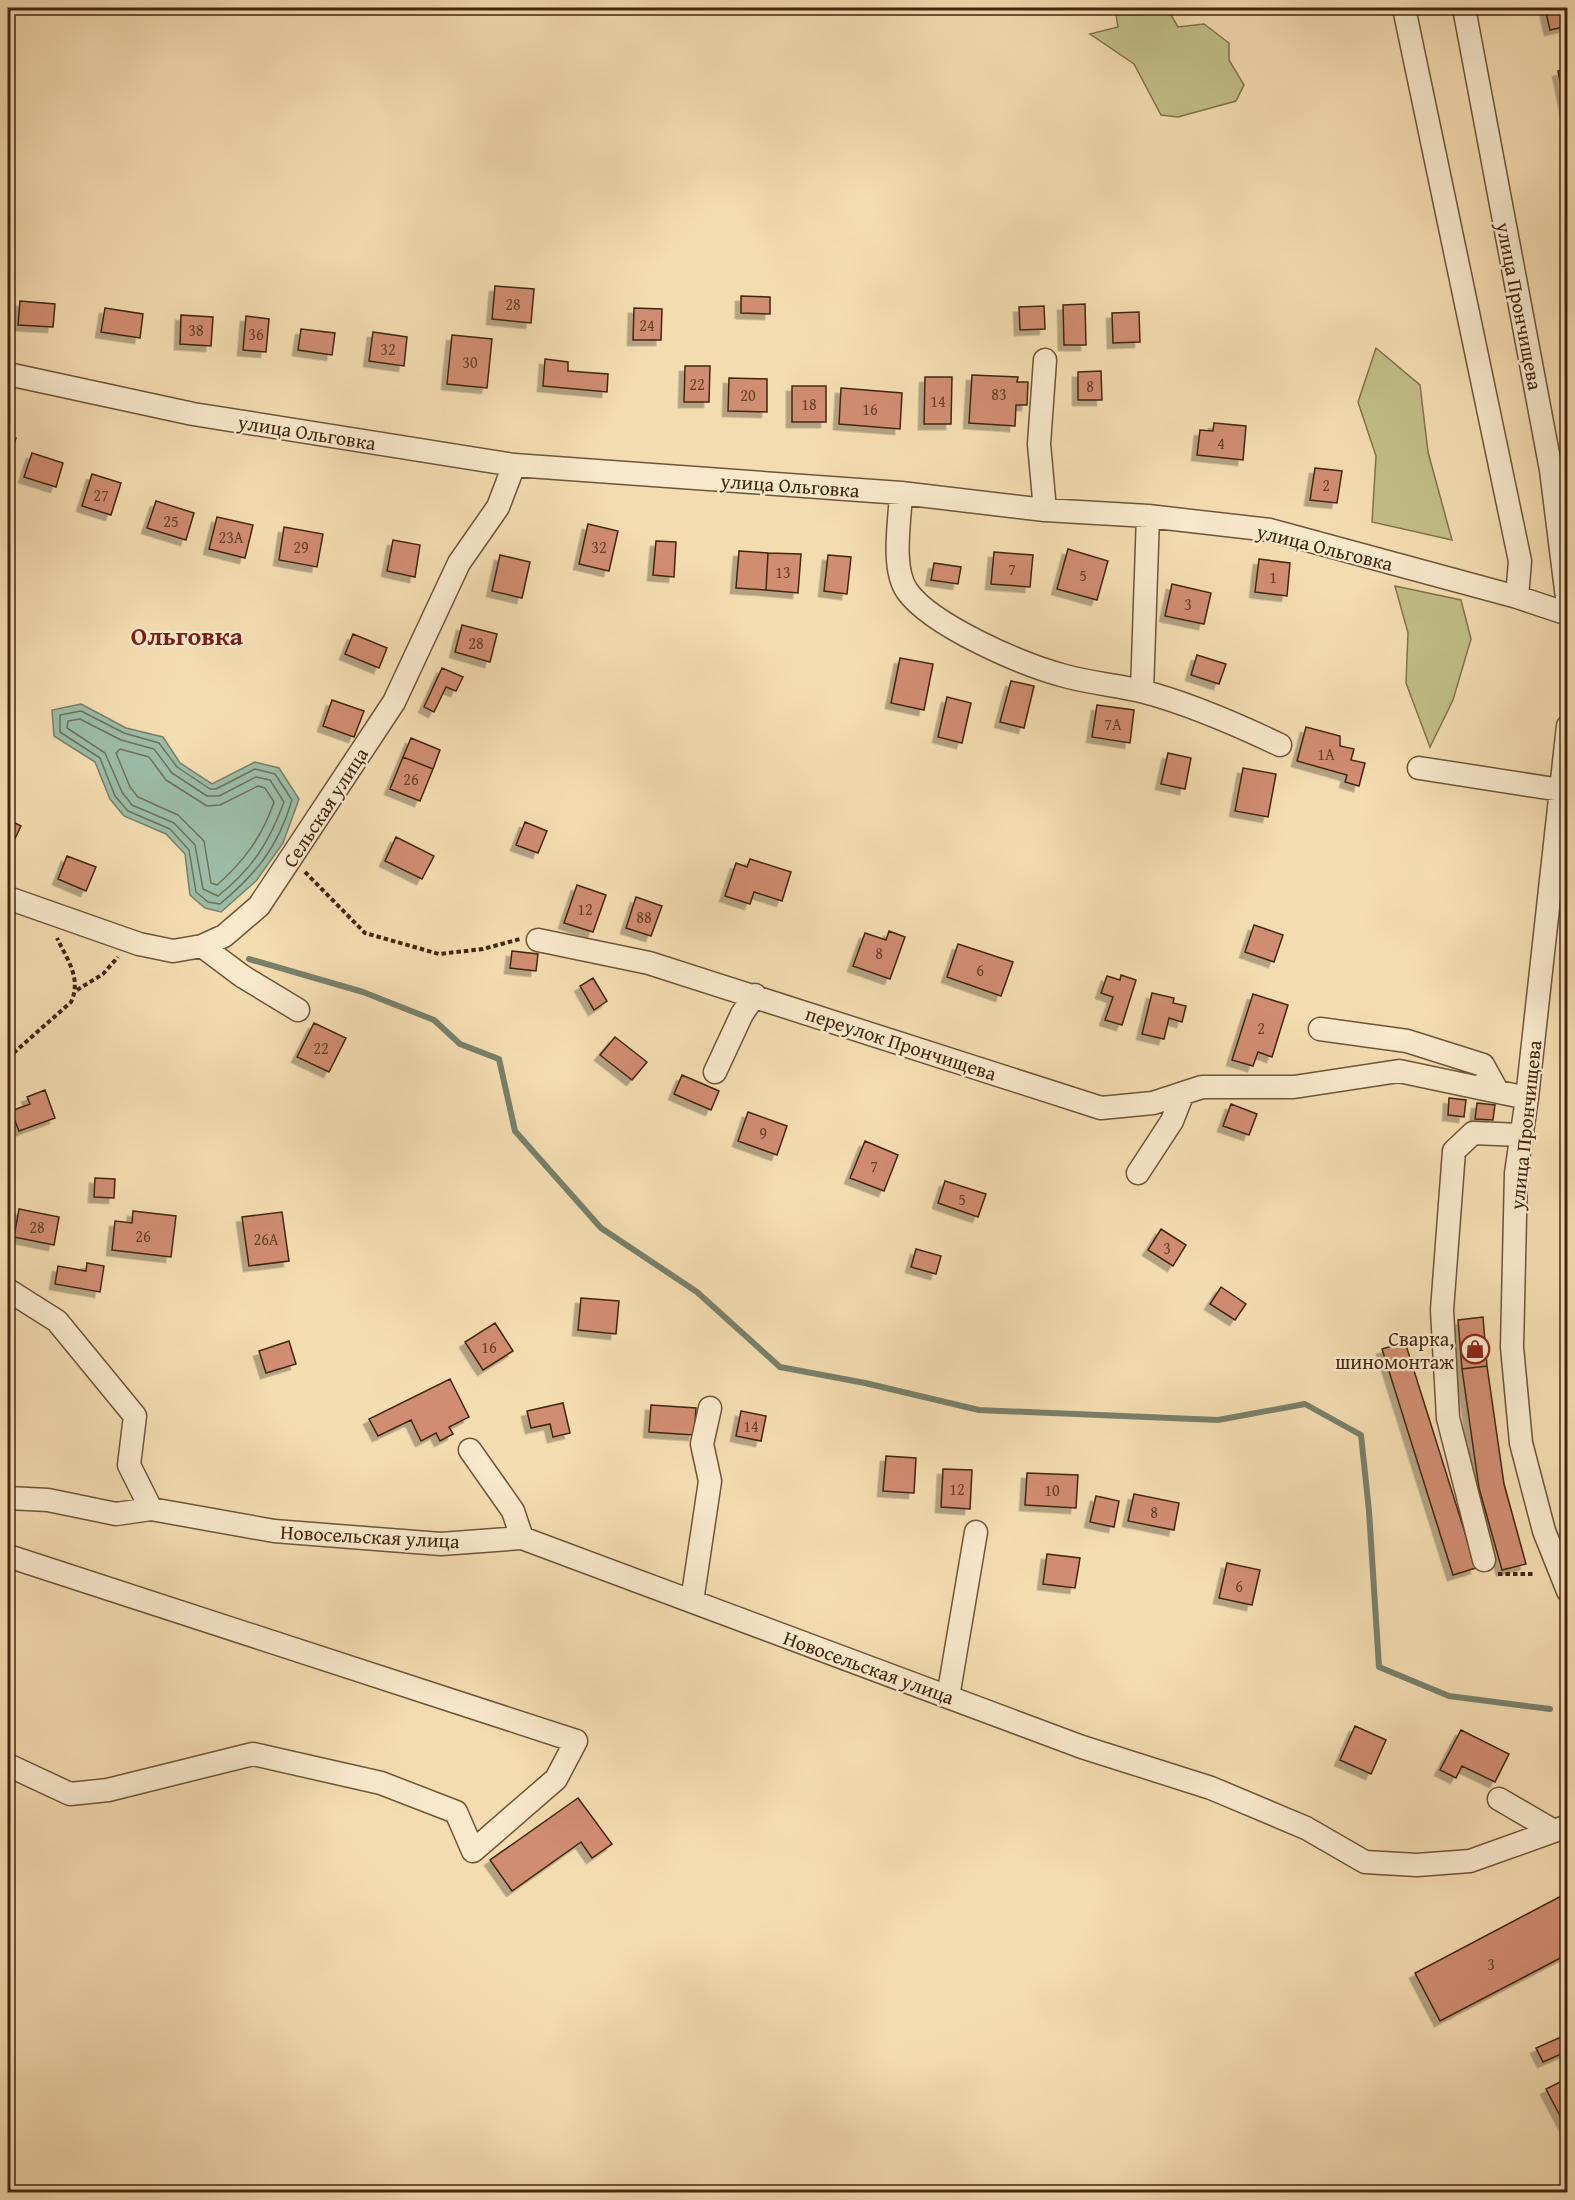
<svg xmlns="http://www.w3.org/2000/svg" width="1575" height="2200" font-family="'Gentium Book Plus',serif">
<defs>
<filter id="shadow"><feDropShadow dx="-5.5" dy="5.5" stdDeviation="0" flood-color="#0004"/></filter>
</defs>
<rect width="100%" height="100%" fill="#f4dcb1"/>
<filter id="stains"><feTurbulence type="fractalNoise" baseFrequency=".00333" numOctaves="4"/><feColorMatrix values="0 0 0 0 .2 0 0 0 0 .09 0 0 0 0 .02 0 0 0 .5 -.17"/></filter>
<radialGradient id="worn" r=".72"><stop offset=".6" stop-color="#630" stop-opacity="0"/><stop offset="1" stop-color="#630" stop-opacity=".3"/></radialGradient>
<!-- green -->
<path fill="#c2be87" stroke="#82724a" stroke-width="1.5" d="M 1115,8 L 1167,8 L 1178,27 L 1204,24 L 1229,43 L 1229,60 L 1244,85 L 1236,101 L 1178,117 L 1161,115 L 1134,64 L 1090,34 L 1118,27 Z
M 1376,348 L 1420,385 L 1428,452 L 1452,540 L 1372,522 L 1376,456 L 1358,402 Z
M 1395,586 L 1461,600 L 1471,639 L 1453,700 L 1430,747 L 1406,683 L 1408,633 Z"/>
<!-- water -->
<path fill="#9cbca7" stroke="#78806a" stroke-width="1.5" d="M 81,704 L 126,728 L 163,737 L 180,763 L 212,784 L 255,762 L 279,768 L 299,799 L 283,843 L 256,881 L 221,912 L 205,908 L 190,895 L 185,854 L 166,834 L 124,816 L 110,799 L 95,762 L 54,736 L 52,710 Z"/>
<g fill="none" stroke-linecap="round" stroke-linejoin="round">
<!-- shore -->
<path stroke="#6f715a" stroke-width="1.5" d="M 81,711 L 124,733 L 159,743 L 177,767 L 210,789 L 216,789 L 255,769 L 275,774 L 292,800 C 278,847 257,873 220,904 L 208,902 L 196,892 L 189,850 L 170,829 L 128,811 L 115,796 L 100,758 L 60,732 L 60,715 Z
M 80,719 L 121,740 L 154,749 L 172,773 L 207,796 L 219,796 L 256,777 L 270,780 L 284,802 C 269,843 252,869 218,896 L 203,889 L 195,845 L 174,823 L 132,805 L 122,792 L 105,753 L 67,728 L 68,721 Z
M 120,749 L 149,757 L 166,780 L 207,806 L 220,805 L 258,786 L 265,788 L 274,802 C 262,837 244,861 217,885 L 211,883 L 204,841 L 178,815 L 138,797 L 130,787 L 116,753 Z"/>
<!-- stream -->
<path stroke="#78806a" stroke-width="6" d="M 249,959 L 363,992 L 434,1020 L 460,1044 L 499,1059 L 515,1131 L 601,1228 L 697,1292 L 780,1367 L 865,1383 L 979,1410 L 1218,1420 L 1305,1404 L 1361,1435 L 1369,1511 L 1379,1667 L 1449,1696 L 1550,1709"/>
</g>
<!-- building -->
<path fill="#d18d72" stroke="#42260e" stroke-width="1.5" filter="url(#shadow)" d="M 1545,8 L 1566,8 L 1568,26 L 1550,30 Z
M 1568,69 L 1568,119 L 1558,71 Z
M 495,286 L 534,289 L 531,323 L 492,319 Z
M 741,296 L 770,297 L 770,314 L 741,313 Z
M 20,301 L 55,304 L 53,327 L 18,325 Z
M 1085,304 L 1086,345 L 1064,345 L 1063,305 Z
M 1044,306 L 1045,329 L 1020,330 L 1019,307 Z
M 105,308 L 143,314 L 140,338 L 101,332 Z
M 634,308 L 662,309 L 661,340 L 633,340 Z
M 1139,312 L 1140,342 L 1113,343 L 1112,313 Z
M 181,315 L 213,317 L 211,346 L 180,344 Z
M 246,316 L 269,319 L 266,352 L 243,350 Z
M 301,329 L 335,333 L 332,355 L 298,350 Z
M 373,332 L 407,337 L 404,366 L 369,361 Z
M 452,335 L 492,339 L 487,388 L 447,384 Z
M 545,359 L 568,362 L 568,371 L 608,374 L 607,392 L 543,386 Z
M 685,366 L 710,366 L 709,402 L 684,402 Z
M 1101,371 L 1102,400 L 1078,400 L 1078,372 Z
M 972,375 L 1018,377 L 1017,382 L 1028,382 L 1027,405 L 1016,405 L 1015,426 L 969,423 Z
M 925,377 L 952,377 L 951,424 L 924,424 Z
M 729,378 L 767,379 L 767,412 L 728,411 Z
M 792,386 L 826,386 L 826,422 L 792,422 Z
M 841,388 L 902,393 L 900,429 L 839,424 Z
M 1214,423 L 1246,426 L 1243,460 L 1197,455 L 1200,430 L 1213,431 Z
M 8,436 L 16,438 L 9,463 L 8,462 Z
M 32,453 L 63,463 L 56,487 L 24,477 Z
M 1315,468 L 1342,471 L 1337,503 L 1310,500 Z
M 92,474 L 121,483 L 111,515 L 82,506 Z
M 156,501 L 194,513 L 186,540 L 147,528 Z
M 217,517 L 253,525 L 245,558 L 209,549 Z
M 588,524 L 618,531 L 609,571 L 579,564 Z
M 284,527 L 323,534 L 317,567 L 279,560 Z
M 393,540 L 420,545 L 415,577 L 387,571 Z
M 656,541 L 676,542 L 674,577 L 653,575 Z
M 1068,549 L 1108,561 L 1097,600 L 1057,589 Z
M 739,551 L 768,553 L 766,590 L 736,588 Z
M 994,552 L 1033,555 L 1030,587 L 991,584 Z
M 768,553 L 801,554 L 798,593 L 766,590 Z
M 500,555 L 530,562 L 522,598 L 492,591 Z
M 828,555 L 851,557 L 847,594 L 824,591 Z
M 1259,559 L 1290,563 L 1287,596 L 1255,592 Z
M 934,563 L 961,567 L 958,584 L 931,580 Z
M 1172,584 L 1211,593 L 1204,624 L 1165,616 Z
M 462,625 L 497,634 L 490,662 L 455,652 Z
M 353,634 L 387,648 L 379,668 L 345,654 Z
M 1197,655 L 1226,664 L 1219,684 L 1191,675 Z
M 900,658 L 933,664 L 924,710 L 891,703 Z
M 442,668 L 463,677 L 456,691 L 446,687 L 434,712 L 424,707 Z
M 1011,681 L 1034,686 L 1024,728 L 1000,722 Z
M 947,697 L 971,703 L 962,743 L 938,737 Z
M 332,700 L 364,711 L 354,737 L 323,726 Z
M 1097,705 L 1134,710 L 1130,743 L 1092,737 Z
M 1306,727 L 1340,736 L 1340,746 L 1354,749 L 1351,760 L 1365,763 L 1359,786 L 1345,782 L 1347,775 L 1297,761 Z
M 411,738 L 440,750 L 433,769 L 403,757 Z
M 1168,753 L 1191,758 L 1185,789 L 1161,784 Z
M 403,757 L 433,769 L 420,801 L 390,789 Z
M 1243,768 L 1276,774 L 1268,817 L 1235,811 Z
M 8,819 L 21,826 L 8,853 Z
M 525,822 L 547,831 L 538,853 L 516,845 Z
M 396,837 L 434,856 L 422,879 L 385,861 Z
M 67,856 L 96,867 L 86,891 L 58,879 Z
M 750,859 L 791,872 L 782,901 L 754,892 L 750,904 L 725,896 L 736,863 L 747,867 Z
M 577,885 L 606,895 L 593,932 L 564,923 Z
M 636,897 L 662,906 L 651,936 L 626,928 Z
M 1254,925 L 1283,935 L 1274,962 L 1245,952 Z
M 889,931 L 905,937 L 890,979 L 853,966 L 865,933 L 886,940 Z
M 958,944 L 1013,962 L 1001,996 L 947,977 Z
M 512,951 L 538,954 L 536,971 L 510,968 Z
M 1121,975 L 1136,980 L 1122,1025 L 1105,1020 L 1113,997 L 1101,993 L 1107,976 L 1120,980 Z
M 593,978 L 607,1001 L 594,1010 L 580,986 Z
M 1152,993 L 1174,998 L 1173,1003 L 1186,1006 L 1182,1022 L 1169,1018 L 1164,1039 L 1142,1034 Z
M 1253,994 L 1288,1005 L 1272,1057 L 1258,1052 L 1253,1066 L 1232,1060 Z
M 314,1023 L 346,1038 L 329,1072 L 297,1057 Z
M 615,1037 L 647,1062 L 632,1080 L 600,1055 Z
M 682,1075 L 719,1091 L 711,1110 L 674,1094 Z
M 45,1090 L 55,1118 L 19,1131 L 11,1111 L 30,1104 L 27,1097 Z
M 1449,1098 L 1466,1100 L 1464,1117 L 1448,1115 Z
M 1477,1103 L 1495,1105 L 1493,1120 L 1475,1119 Z
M 1231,1104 L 1257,1114 L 1249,1135 L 1223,1126 Z
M 748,1112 L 787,1126 L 777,1155 L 738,1141 Z
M 865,1141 L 898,1155 L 884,1191 L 850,1178 Z
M 95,1178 L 115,1179 L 114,1198 L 94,1197 Z
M 945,1181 L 986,1194 L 978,1217 L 938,1203 Z
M 19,1209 L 59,1217 L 54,1245 L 14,1237 Z
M 133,1211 L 176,1216 L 171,1257 L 112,1250 L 115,1221 L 132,1223 Z
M 282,1212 L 289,1261 L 249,1266 L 242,1217 Z
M 1161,1229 L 1186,1245 L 1173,1266 L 1148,1250 Z
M 916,1249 L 941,1256 L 936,1274 L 911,1267 Z
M 87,1263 L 104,1266 L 100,1292 L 55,1284 L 58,1266 L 86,1271 Z
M 1221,1287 L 1246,1304 L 1235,1320 L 1210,1304 Z
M 581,1298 L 619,1301 L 616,1334 L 578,1330 Z
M 1483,1317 L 1487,1366 L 1462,1369 L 1458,1320 Z
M 495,1323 L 513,1351 L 483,1370 L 465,1342 Z
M 289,1341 L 296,1364 L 266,1373 L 259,1351 Z
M 1405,1342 L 1476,1568 L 1453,1575 L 1382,1349 Z
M 1487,1366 L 1504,1484 L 1526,1564 L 1502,1570 L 1479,1488 L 1462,1369 Z
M 450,1379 L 469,1417 L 449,1427 L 453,1434 L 440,1441 L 436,1433 L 421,1441 L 411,1420 L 378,1436 L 369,1419 Z
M 563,1403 L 570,1433 L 553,1437 L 550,1424 L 531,1428 L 527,1411 Z
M 651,1405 L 696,1408 L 694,1435 L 649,1432 Z
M 741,1411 L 766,1416 L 761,1441 L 736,1436 Z
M 886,1456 L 916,1458 L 914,1493 L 883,1491 Z
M 943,1469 L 972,1470 L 970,1509 L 941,1507 Z
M 1027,1473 L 1078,1475 L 1076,1508 L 1025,1505 Z
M 1134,1494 L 1179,1503 L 1174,1530 L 1128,1521 Z
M 1096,1496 L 1119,1501 L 1114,1527 L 1090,1522 Z
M 1047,1554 L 1080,1558 L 1075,1588 L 1043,1584 Z
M 1227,1563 L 1260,1570 L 1252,1605 L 1219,1598 Z
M 1355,1726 L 1386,1740 L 1371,1774 L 1340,1760 Z
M 1461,1730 L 1509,1754 L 1495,1782 L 1462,1766 L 1456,1778 L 1440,1770 Z
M 578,1798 L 612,1844 L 592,1858 L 581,1842 L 512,1891 L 490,1860 Z
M 1565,1894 L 1568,1899 L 1568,1954 L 1440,2021 L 1415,1973 Z
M 1568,2034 L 1568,2051 L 1543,2062 L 1536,2048 Z
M 1568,2078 L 1568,2131 L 1546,2089 Z"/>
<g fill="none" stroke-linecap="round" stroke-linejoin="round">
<!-- minor casing -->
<g stroke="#6e5437" stroke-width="25">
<path id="minor" d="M 1404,8 L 1520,561 L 1517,597
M 1464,8 L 1551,470 L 1568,606
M 8,374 L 193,414 L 514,465 L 901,493 L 1045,510 L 1148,516 L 1270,530 L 1517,597 L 1568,614
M 901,493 C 900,520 891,568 907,591 C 932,626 1023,665 1065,676 C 1090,683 1116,685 1141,691 C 1188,703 1236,724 1280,745
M 1045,510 L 1039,444 L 1045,360
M 1142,691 L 1148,516
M 1568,726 L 1527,1098 L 1516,1173 L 1512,1347 L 1521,1443 L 1544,1531 L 1568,1591
M 1419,768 L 1561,790
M 8,898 L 139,944 L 173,951 L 202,946 L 224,936 L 259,906 L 394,702 L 459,563 L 498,507 L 514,465
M 538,940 L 649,963 L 1101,1108 L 1153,1103 L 1202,1087 L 1294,1087 L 1399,1071 L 1527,1098
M 202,946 L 242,976 L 298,1010
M 1320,1029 L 1407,1041 L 1483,1065 L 1498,1092
M 715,1072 L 742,1014 L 755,995
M 1138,1173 L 1172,1121 L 1183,1093
M 8,1290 L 57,1321 L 135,1416 L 129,1465 L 151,1509 L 274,1531 L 441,1544 L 522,1538 L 1082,1747 L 1211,1788 L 1306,1828 L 1365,1862 L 1417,1865 L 1470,1861 L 1568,1826
M 470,1450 L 513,1511 L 522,1538
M 8,1498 L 48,1500 L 116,1514 L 151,1509
M 8,1556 L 576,1741 L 556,1779 L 473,1851 L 456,1812 L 381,1783 L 253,1754 L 108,1790 L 70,1794 L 8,1765
M 1484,1560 L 1448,1418 L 1442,1310 L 1454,1151 L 1473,1133 L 1521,1135
M 692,1601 L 710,1481 L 702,1444 L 710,1408
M 948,1697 L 976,1532
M 1499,1799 L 1554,1831"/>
</g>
<!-- path -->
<path stroke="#42260e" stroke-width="4" stroke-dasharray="4.5 3" stroke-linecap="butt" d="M 305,872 L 365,933 L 439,954 L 483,949 L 520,939
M 77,990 L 103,974 L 118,957
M 8,1058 L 71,1002 C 82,979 67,959 57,938
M 1498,1574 L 1533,1574"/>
<!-- minor -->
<use href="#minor" stroke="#f8e8cc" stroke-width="22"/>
</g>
<!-- icons -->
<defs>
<g id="shop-ring" transform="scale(1.5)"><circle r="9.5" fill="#f8e8cc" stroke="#8f2418" stroke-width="1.5"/><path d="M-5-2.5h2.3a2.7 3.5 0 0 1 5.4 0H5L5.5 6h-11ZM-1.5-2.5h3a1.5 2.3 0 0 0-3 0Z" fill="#8f2418"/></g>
</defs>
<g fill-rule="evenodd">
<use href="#shop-ring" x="1475" y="1349"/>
</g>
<g text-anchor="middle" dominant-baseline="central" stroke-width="4.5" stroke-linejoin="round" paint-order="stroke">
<!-- number labels -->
<g font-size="16" fill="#664027">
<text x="513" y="304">28</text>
<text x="647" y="325">24</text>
<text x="196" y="330">38</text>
<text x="256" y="334">36</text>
<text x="388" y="349">32</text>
<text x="470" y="362">30</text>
<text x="697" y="384">22</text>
<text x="1090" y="386">8</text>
<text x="999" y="394">83</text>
<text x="748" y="395">20</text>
<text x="938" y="401">14</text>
<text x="809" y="404">18</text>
<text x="870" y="409">16</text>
<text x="1221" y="443">4</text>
<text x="1326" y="485">2</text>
<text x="101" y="495">27</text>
<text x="171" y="521">25</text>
<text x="231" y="537">23А</text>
<text x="301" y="547">29</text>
<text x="599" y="547">32</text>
<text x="1012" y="569">7</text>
<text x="783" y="572">13</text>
<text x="1083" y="575">5</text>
<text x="1273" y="577">1</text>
<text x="1188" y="604">3</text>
<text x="476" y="643">28</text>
<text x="1113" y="724">7А</text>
<text x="1326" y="754">1А</text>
<text x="411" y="779">26</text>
<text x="585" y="909">12</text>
<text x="644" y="917">88</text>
<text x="879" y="953">8</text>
<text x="980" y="970">6</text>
<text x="1261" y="1028">2</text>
<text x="321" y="1048">22</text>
<text x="763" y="1133">9</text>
<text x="874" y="1166">7</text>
<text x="962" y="1199">5</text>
<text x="37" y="1227">28</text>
<text x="143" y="1236">26</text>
<text x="266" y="1239">26А</text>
<text x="1167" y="1248">3</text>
<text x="489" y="1347">16</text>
<text x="751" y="1426">14</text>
<text x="957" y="1489">12</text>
<text x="1052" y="1490">10</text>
<text x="1154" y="1512">8</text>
<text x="1239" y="1586">6</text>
<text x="1491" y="1964">3</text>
</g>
<!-- street labels -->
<g font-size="20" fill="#42260e" stroke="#f8e8cc">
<text transform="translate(1520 306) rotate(79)">улица Прончищева</text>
<text transform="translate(307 432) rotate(9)">улица Ольговка</text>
<text transform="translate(790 485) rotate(4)">улица Ольговка</text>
<text transform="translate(1325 547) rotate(14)">улица Ольговка</text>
<text transform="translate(325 807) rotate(-57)">Сельская улица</text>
<text transform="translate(901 1043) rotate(18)">переулок Прончищева</text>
<text transform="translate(1525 1125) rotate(-84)">улица Прончищева</text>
<text transform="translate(370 1536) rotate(3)">Новосельская улица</text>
<text transform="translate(869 1667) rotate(20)">Новосельская улица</text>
</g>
<!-- poi labels -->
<g font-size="20" fill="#42260e" stroke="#f8e8cc" text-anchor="end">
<text x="1454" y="1338">Сварка,<tspan x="1454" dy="23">шиномонтаж</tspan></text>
</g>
<!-- district labels -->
<g font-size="26" font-weight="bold" fill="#7a1f14" stroke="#f8e8cc">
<text x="187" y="635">Ольговка</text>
</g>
</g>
<!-- margin -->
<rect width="1575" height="2200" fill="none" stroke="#f4dcb1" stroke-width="30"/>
<rect x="9" y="9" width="1557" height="2182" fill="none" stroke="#42260e" stroke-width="3"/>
<rect x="15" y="15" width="1545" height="2170" fill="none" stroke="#42260e" stroke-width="1.5"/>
<rect width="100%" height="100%" filter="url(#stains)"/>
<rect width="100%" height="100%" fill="url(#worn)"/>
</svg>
